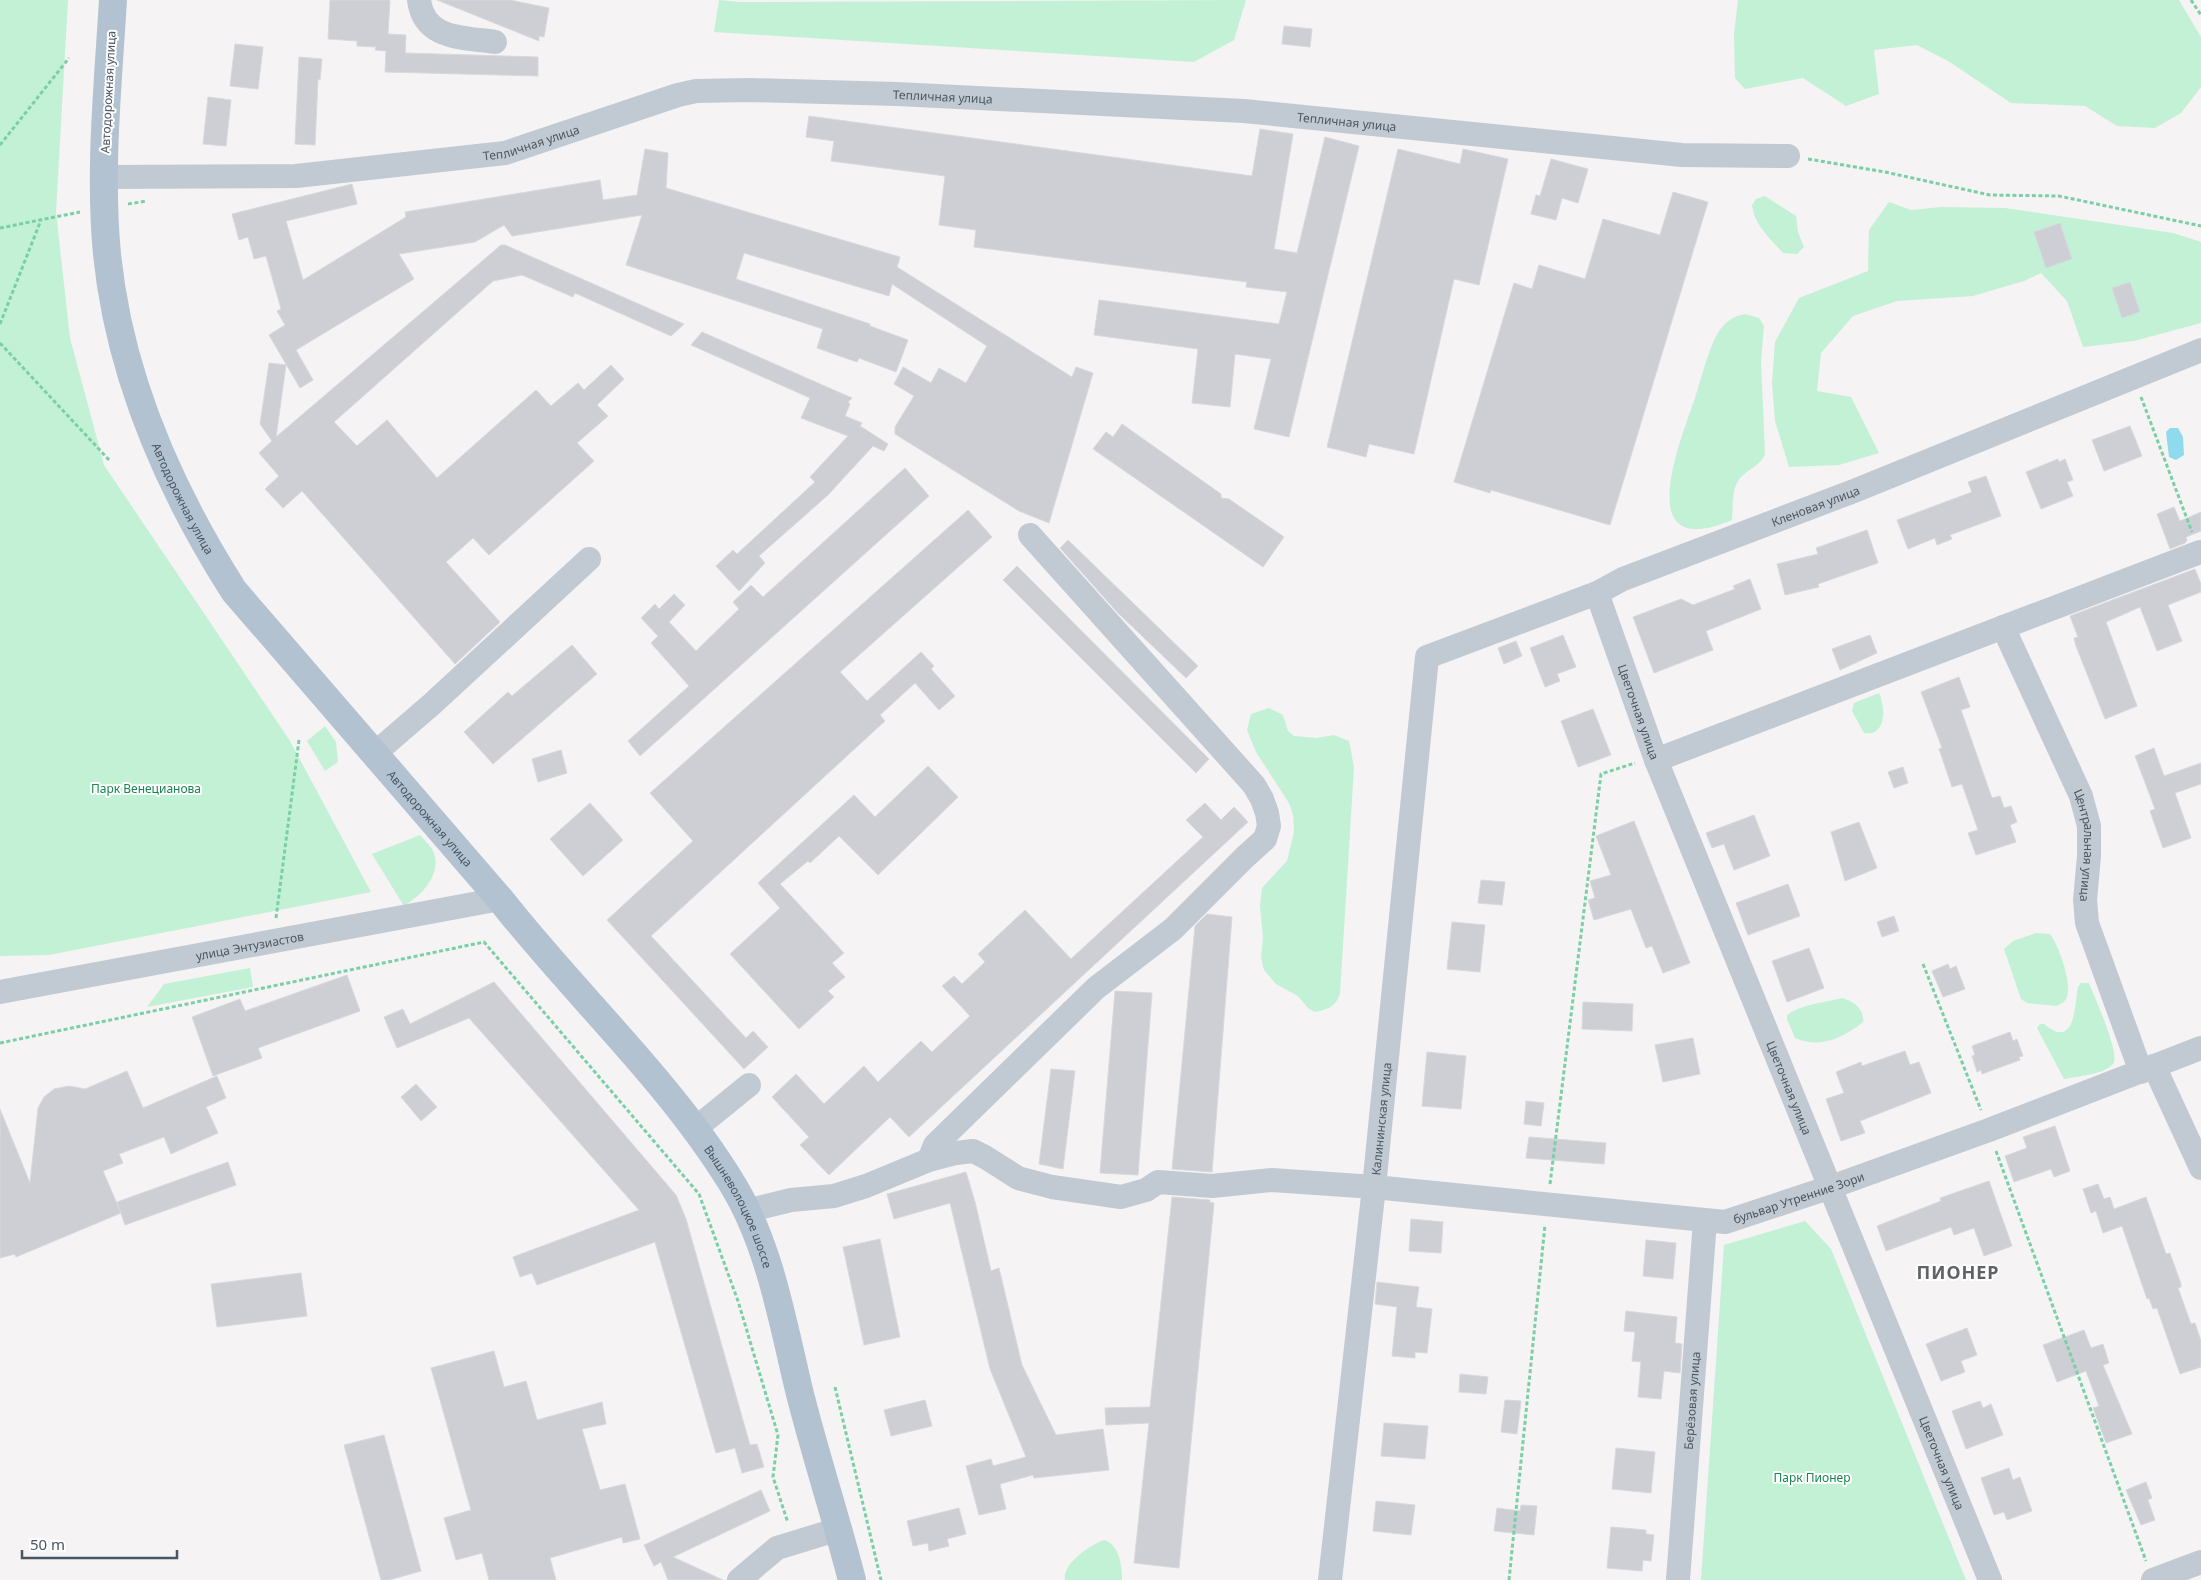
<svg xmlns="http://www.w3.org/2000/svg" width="2201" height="1580" font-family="'Noto Sans',sans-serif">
<rect width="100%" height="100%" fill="#f5f3f3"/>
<!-- green -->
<path fill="#c3f1d5" d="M 0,0 L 68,0 L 56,212 L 70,338 L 104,465 L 290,741 L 371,892 L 49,955 L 0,956 Z
M 719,0 L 739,2 L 1246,0 L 1234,40 L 1194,62 L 714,32 Z
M 1738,0 L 2179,0 L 2201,37 L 2201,87 L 2181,113 L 2155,128 L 2117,126 L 2085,106 L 2011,103 L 1948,61 L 1917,45 L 1874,50 L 1879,94 L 1846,106 L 1803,78 L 1745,89 L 1735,78 L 1734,34 Z
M 1765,196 L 1796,216 L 1798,232 L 1804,247 L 1797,254 L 1783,253 C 1769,237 1755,226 1752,205 L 1756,199 Z
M 1889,202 L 1911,210 L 1941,207 L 2005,208 L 2173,233 L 2201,242 L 2201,323 L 2134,341 L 2083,347 L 2067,301 L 2041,273 L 2024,281 L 1973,296 L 1897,301 L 1853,316 L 1821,353 L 1817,391 L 1851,397 L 1879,453 L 1839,465 L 1789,467 L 1775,421 L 1772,384 L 1775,342 L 1799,298 L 1868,271 L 1869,230 Z
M 1745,314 L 1759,318 L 1764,326 L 1761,361 L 1765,454 C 1761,467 1741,471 1736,485 C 1732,495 1733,509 1732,520 C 1630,563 1680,442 1695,398 C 1701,380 1709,347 1718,333 C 1725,322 1733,316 1745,314 Z
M 1879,693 C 1886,708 1886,737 1864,733 L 1852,711 L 1854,703 Z
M 1269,708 L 1283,715 L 1288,731 L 1294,736 L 1316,738 L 1334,735 L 1349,741 L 1354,767 L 1340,994 C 1335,1007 1329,1009 1315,1012 L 1308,1008 L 1298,996 L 1276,984 L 1264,970 L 1261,958 L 1263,938 L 1260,906 L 1262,888 L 1287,861 L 1294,832 L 1293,815 L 1289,803 L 1256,752 L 1247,730 L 1251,714 Z
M 325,726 L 336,742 L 338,762 L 325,771 L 307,741 Z
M 420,835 C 424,840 430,845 433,851 C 443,873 422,895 404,906 L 372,854 Z
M 2036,933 L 2050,934 C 2058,944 2074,986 2066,999 C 2065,1002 2060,1004 2057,1006 L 2027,1003 L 2021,999 L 2004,949 L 2013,941 Z
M 250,968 L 253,987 L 147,1007 L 164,984 Z
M 2081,983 L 2089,983 C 2094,996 2121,1055 2113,1064 C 2103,1075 2078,1076 2064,1079 L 2037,1028 L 2040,1024 L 2044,1024 C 2075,1050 2074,1009 2078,987 Z
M 1842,998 C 1853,1001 1865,1009 1863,1022 C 1843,1038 1820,1049 1795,1038 L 1787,1019 L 1787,1015 C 1802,1004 1823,1003 1842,998 Z
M 1805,1221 L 1831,1249 L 1966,1580 L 1701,1580 L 1724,1245 Z
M 1104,1540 C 1120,1545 1122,1566 1122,1580 L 1065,1580 C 1062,1564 1090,1545 1104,1540 Z"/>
<!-- water -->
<path fill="#90daee" d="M 2170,428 L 2178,428 L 2183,437 L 2184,455 L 2176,460 L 2169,457 L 2166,432 Z"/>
<!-- building -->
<path fill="#cdcfd5" stroke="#d7d9de" d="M 330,0 L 390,0 L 388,34 L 406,35 L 405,53 L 538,57 L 538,76 L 385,72 L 386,51 L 375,50 L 376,47 L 357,46 L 357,41 L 328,39 Z
M 437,0 L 510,0 L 549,8 L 544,37 L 539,36 L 539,41 Z
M 1284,26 L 1312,29 L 1310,47 L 1282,44 Z
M 235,44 L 263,47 L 258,89 L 230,86 Z
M 299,57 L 322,59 L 320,80 L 318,79 L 315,145 L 295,144 Z
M 208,97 L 231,100 L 226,146 L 203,144 Z
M 809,116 L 1252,176 L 1260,129 L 1293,134 L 1274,249 L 1297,253 L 1325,137 L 1359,146 L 1289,437 L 1254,429 L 1271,359 L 1235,354 L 1230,407 L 1192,403 L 1198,349 L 1094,335 L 1099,300 L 1279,324 L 1287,292 L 1246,287 L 1247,282 L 974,247 L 976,230 L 939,225 L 945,176 L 831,161 L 834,141 L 806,137 Z
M 645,149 L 668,153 L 666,188 L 900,257 L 897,267 L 1072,377 L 1076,367 L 1093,373 L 1049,523 L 1019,511 L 895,434 L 895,427 L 914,396 L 894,384 L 903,367 L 931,383 L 939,368 L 966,383 L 987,346 L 892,284 L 889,296 L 744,253 L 736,279 L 870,324 L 870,326 L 908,340 L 896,372 L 859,358 L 857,362 L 817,348 L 823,329 L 626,265 L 642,215 L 512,236 L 504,225 L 475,242 L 399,254 L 414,279 L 296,350 L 313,380 L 300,388 L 269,335 L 285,325 L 277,311 L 281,309 L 266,256 L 254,259 L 248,237 L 239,240 L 232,214 L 352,184 L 357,204 L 286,221 L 303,280 L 406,217 L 405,212 L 600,180 L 603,200 L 637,195 Z
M 1398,149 L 1460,164 L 1463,149 L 1508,159 L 1479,285 L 1454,279 L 1414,454 L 1369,444 L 1366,457 L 1327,447 Z
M 1551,159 L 1588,169 L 1578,203 L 1562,198 L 1556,220 L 1531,214 L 1536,195 L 1540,196 Z
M 1673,192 L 1708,202 L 1610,525 L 1491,490 L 1490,493 L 1454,482 L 1514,283 L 1532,289 L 1539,265 L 1585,279 L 1603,219 L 1660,235 Z
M 2060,223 L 2072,259 L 2046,268 L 2034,232 Z
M 501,245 L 505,245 L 684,324 L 671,336 L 575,293 L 573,297 L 522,275 L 493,281 L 334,422 L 357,446 L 387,420 L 437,478 L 536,390 L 551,406 L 578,383 L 584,390 L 611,365 L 624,379 L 597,405 L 608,416 L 577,443 L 594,461 L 489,555 L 473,538 L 446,562 L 500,622 L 455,664 L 302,491 L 283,508 L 265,489 L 279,476 L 259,453 L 272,441 L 260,424 L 269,363 L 286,365 L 276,437 Z
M 2130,282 L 2140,312 L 2122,318 L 2112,288 Z
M 702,332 L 852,398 L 848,402 L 850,404 L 845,416 L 862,423 L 860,426 L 888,444 L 884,451 L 873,446 L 828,495 L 759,556 L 765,563 L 739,591 L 716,566 L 733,550 L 737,554 L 815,482 L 810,477 L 848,436 L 801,418 L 810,398 L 691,345 Z
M 1122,424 L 1221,494 L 1221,498 L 1229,499 L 1284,537 L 1263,567 L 1093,449 L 1106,432 L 1113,437 Z
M 2130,426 L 2142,456 L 2104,471 L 2092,440 Z
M 2058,459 L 2059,462 L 2065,459 L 2073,480 L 2067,482 L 2073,496 L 2041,509 L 2026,472 Z
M 905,468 L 929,496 L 640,756 L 628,741 L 689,686 L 651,643 L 658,636 L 641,618 L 655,604 L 659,609 L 674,594 L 685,605 L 669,622 L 696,651 L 739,609 L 733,602 L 751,585 L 763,597 Z
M 1986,476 L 2001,516 L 1950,535 L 1952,539 L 1937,545 L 1935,538 L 1908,549 L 1897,520 L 1972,492 L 1968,482 Z
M 2174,507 L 2180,521 L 2201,512 L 2201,531 L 2186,537 L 2187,540 L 2185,543 L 2170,549 L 2157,514 Z
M 968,510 L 992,537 L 840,672 L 867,701 L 921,652 L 934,666 L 931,669 L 955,696 L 939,710 L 915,683 L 880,715 L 885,721 L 651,936 L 746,1038 L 753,1031 L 768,1047 L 744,1069 L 607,920 L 693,841 L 650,793 Z
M 1867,530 L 1878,563 L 1818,584 L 1819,587 L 1785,595 L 1777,564 L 1818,554 L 1816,548 Z
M 1068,540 L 1198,666 L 1186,678 L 1117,612 L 1060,548 Z
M 1017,566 L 1209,759 L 1196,773 L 1003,580 Z
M 2195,569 L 2201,584 L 2201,592 L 2168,605 L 2182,641 L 2157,651 L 2140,607 L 2106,622 L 2137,706 L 2105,719 L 2076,646 L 2074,638 L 2078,637 L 2070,616 Z
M 1750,579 L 1761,609 L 1706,631 L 1713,650 L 1654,673 L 1633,617 L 1681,599 L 1693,605 L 1735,589 L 1733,586 Z
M 1563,635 L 1576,667 L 1557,674 L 1560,681 L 1545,687 L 1530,648 Z
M 1870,635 L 1877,653 L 1840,670 L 1832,649 Z
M 1516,641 L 1522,656 L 1504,664 L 1498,648 Z
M 572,645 L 597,674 L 493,764 L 464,732 L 508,692 L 512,696 Z
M 1959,677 L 1970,707 L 1961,710 L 1992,798 L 2000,796 L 2004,808 L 2011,806 L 2017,822 L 2010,825 L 2016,842 L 1976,855 L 1968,833 L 1978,830 L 1962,784 L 1952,787 L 1939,749 L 1942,748 L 1921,692 Z
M 1593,709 L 1611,755 L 1578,767 L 1561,721 Z
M 2154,748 L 2164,776 L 2201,763 L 2201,784 L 2175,793 L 2191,838 L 2163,848 L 2150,811 L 2155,809 L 2135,756 Z
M 561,750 L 567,773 L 538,782 L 532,759 Z
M 928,766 L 958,797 L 878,875 L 839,836 L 810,863 L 808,861 L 780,884 L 844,953 L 832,963 L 845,977 L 828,991 L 834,997 L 799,1029 L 730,954 L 780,908 L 758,883 L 854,795 L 875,817 Z
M 1903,767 L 1908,783 L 1894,788 L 1888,772 Z
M 590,803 L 623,840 L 583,876 L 550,839 Z
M 1205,803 L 1221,820 L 1234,807 L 1248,822 L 909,1137 L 890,1117 L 829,1175 L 800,1145 L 809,1137 L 772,1097 L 796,1074 L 824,1104 L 864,1066 L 878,1082 L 921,1041 L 932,1052 L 970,1016 L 942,986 L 954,976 L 962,984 L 985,962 L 978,954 L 1025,910 L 1071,959 L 1203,837 L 1186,820 Z
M 1754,815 L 1770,856 L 1734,870 L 1724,844 L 1712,848 L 1706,833 Z
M 1634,821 L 1690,963 L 1663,973 L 1652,946 L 1646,948 L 1631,909 L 1594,920 L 1588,900 L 1595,898 L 1590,881 L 1611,875 L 1596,836 Z
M 1859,822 L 1877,868 L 1845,881 L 1831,832 Z
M 1481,880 L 1505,882 L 1502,905 L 1478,903 Z
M 1788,884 L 1800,916 L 1748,935 L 1736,903 Z
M 1207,914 L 1232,917 L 1212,1172 L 1172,1169 L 1195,926 Z
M 1894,916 L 1899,931 L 1882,937 L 1877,922 Z
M 1452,922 L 1485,925 L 1480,972 L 1447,969 Z
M 1809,948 L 1824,988 L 1787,1002 L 1772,961 Z
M 1948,964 L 1950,969 L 1956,966 L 1965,989 L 1943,997 L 1932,971 Z
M 347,975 L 360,1011 L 258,1048 L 262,1058 L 213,1076 L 192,1017 L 240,999 L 245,1011 Z
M 494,982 L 676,1195 L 686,1219 L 750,1445 L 757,1444 L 764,1467 L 742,1473 L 735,1448 L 716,1453 L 655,1242 L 537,1285 L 532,1273 L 520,1277 L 513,1257 L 639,1210 L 469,1018 L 397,1048 L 384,1017 L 403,1009 L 410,1024 Z
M 1115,991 L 1152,993 L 1138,1175 L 1100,1173 Z
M 1583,1002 L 1633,1004 L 1632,1031 L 1582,1029 Z
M 2010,1032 L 2013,1041 L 2017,1039 L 2023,1056 L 2019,1057 L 2020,1060 L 1982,1074 L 1981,1070 L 1977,1072 L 1972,1056 L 1975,1055 L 1972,1046 Z
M 1693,1038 L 1700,1074 L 1663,1082 L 1655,1045 Z
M 1905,1051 L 1910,1065 L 1919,1062 L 1931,1093 L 1860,1121 L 1865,1133 L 1841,1141 L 1826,1099 L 1844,1093 L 1836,1072 L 1861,1062 L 1862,1066 Z
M 1427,1052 L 1466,1056 L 1461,1109 L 1422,1106 Z
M 1051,1069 L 1075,1071 L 1063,1169 L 1039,1164 Z
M 127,1071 L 143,1108 L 217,1076 L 226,1098 L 206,1107 L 218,1133 L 171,1154 L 164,1137 L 119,1154 L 123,1163 L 103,1171 L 121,1213 L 16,1257 L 15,1254 L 0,1258 L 0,1109 L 30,1183 L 38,1108 L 44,1097 L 54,1089 L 69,1086 L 85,1089 Z
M 416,1084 L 437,1107 L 421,1121 L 401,1097 Z
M 1526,1101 L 1544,1103 L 1541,1126 L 1524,1124 Z
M 2055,1126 L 2070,1171 L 2054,1177 L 2051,1169 L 2014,1182 L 2005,1156 L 2027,1148 L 2023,1137 Z
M 1529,1137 L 1606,1143 L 1604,1164 L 1526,1158 Z
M 228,1162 L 236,1185 L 125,1225 L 117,1202 Z
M 966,1172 L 975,1202 L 991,1271 L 999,1268 L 1022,1365 L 1056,1435 L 1103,1429 L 1109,1470 L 1034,1478 L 1033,1475 L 1000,1484 L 1006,1509 L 979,1515 L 966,1466 L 991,1459 L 993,1466 L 1026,1457 L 990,1369 L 950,1203 L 894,1219 L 887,1194 Z
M 1989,1181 L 2012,1246 L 1984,1256 L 1974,1228 L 1954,1235 L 1951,1227 L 1886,1251 L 1877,1226 L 1941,1201 L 1940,1198 Z
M 2098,1184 L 2104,1199 L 2110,1197 L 2114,1209 L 2146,1197 L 2166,1254 L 2170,1253 L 2181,1284 L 2181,1287 L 2178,1288 L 2191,1324 L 2195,1323 L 2201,1341 L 2201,1367 L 2180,1374 L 2157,1308 L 2153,1309 L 2149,1298 L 2147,1299 L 2122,1226 L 2103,1233 L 2096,1211 L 2091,1213 L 2083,1189 Z
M 1172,1197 L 1210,1200 L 1210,1202 L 1214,1203 L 1179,1568 L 1134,1563 L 1149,1423 L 1106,1425 L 1105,1408 L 1150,1407 Z
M 1411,1219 L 1443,1222 L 1441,1253 L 1409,1251 Z
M 880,1239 L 900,1337 L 864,1345 L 843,1247 Z
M 1646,1240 L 1676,1243 L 1673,1279 L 1643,1276 Z
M 301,1273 L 307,1316 L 217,1327 L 211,1284 Z
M 1377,1282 L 1419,1287 L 1416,1307 L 1432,1309 L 1427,1353 L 1415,1352 L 1415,1358 L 1392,1356 L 1397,1307 L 1375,1304 Z
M 1626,1311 L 1677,1317 L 1675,1343 L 1682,1344 L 1680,1373 L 1664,1371 L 1661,1399 L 1638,1397 L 1641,1362 L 1632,1361 L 1635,1332 L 1624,1331 Z
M 1967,1328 L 1977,1355 L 1961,1361 L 1965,1372 L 1941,1381 L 1926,1344 Z
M 2084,1330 L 2091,1348 L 2103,1344 L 2109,1363 L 2103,1365 L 2132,1434 L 2106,1443 L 2093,1408 L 2099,1406 L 2086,1371 L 2057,1382 L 2043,1345 Z
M 494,1351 L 504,1387 L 526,1381 L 537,1420 L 602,1402 L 606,1424 L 582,1429 L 600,1490 L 625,1484 L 640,1539 L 623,1543 L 622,1537 L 550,1558 L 556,1580 L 489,1580 L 482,1553 L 456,1560 L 444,1518 L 471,1510 L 431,1368 Z
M 1460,1374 L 1488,1377 L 1486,1394 L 1459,1392 Z
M 925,1400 L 932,1426 L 891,1436 L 884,1410 Z
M 1505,1400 L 1521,1401 L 1517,1434 L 1501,1432 Z
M 1980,1401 L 1983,1408 L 1991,1404 L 2003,1435 L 1966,1449 L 1952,1411 Z
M 1384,1423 L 1428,1426 L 1425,1459 L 1381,1456 Z
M 384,1435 L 421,1571 L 389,1580 L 381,1580 L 344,1445 Z
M 1616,1448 L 1655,1452 L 1651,1493 L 1612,1489 Z
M 2009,1468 L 2013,1480 L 2020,1477 L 2032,1511 L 2007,1520 L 2004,1512 L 1994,1515 L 1981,1478 Z
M 2146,1482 L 2152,1498 L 2148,1500 L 2155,1520 L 2141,1525 L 2126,1490 Z
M 761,1490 L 770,1511 L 673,1557 L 723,1580 L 668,1580 L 661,1562 L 654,1566 L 644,1545 Z
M 1376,1501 L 1415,1505 L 1411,1535 L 1373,1531 Z
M 1521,1505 L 1537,1506 L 1534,1535 L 1494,1531 L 1497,1508 L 1520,1511 Z
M 959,1508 L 966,1534 L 947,1539 L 949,1546 L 929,1551 L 928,1543 L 913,1546 L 907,1521 Z
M 1611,1527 L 1646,1530 L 1646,1534 L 1654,1535 L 1651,1561 L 1643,1560 L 1642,1571 L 1607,1568 Z"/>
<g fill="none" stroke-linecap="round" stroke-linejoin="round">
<!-- path -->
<path stroke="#7ad0a6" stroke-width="3" stroke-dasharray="4 2.5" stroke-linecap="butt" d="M 2191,0 L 2201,15
M 0,145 L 69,58
M 1808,159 L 1885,172 L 1990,195 L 2059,196 L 2201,226
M 128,204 L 147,201
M 0,228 L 80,212
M 0,324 L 41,220
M 0,343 L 110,461
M 2141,397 L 2192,532
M 276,918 L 299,740
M 1923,964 L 1981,1110
M 0,1043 L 484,942 L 699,1194 L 738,1301 L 778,1435 L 773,1477 L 788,1523
M 1996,1151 L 2146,1561
M 1550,1184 L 1601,774 L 1635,763
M 835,1387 L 881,1580
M 1509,1580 L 1545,1225"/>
<!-- minor -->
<g stroke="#c1cad2" stroke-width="24">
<path d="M 419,0 C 424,40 463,37 495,42"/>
<path id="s1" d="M 105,177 L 296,176 L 505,153 L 678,95 L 696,91 L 750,90 L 897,94 L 1244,111 L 1682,155 L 1788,156"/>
<path id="s2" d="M 1597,593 L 1656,760 L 1990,1580"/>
<path id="s3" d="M 2003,627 L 2081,796 L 2089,826 L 2089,856 L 2085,900 L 2087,923 L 2141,1072"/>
<path d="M 374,754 L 432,704 L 589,559"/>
<path d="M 1656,760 L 2200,552"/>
<path id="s4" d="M 0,992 L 500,899"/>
<path d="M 2154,1066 L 2201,1168"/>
<path d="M 696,1128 L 749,1085"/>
<path d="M 929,1160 L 935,1145 L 1096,988 L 1173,929 L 1245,857 L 1265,839 L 1269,826 L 1267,813 L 1262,799 L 1254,785 L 1030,535"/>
<path id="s5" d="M 746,1211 L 791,1200 L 834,1196 L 866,1186 L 929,1160 L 956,1153 L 973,1151 L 985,1157 L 1018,1178 L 1052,1187 L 1121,1197 L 1146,1190 L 1158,1182 L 1212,1186 L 1272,1180 L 1374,1187 L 1725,1222 L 1831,1187 L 1989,1130 L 2201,1048"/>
<path d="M 739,1580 L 777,1548 L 839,1529"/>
<path id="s6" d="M 1330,1580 L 1374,1187 L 1427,657 L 1597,593 L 1623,579 L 1854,491 L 2201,350"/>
<path id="s7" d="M 1678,1580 L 1705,1221"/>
<path d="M 2153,1580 L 2201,1562"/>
</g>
<!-- major -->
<path stroke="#b3c2d1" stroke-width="28" id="s8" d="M 113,0 C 108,84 99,170 107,254 C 119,375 169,489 234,591 L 500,899 C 576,996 669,1080 733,1185 C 771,1248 783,1325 800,1394 C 816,1457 836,1518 852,1580"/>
</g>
<g text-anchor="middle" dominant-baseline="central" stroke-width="4" stroke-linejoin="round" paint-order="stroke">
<!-- street labels -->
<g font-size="12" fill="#4a5661" stroke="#fff">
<text transform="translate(108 92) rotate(-87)">Автодорожная улица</text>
<text stroke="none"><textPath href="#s1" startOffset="849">Тепличная улица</textPath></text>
<text stroke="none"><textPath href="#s1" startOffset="1254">Тепличная улица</textPath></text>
<text stroke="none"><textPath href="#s1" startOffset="429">Тепличная улица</textPath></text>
<text stroke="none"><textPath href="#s8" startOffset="512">Автодорожная улица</textPath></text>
<text stroke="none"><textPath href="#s6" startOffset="1345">Кленовая улица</textPath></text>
<text stroke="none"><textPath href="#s2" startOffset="126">Цветочная улица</textPath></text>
<text stroke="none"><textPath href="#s8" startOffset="918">Автодорожная улица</textPath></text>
<text stroke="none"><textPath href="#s3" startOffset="236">Центральная улица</textPath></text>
<text stroke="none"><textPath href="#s4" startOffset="254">улица Энтузиастов</textPath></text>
<text stroke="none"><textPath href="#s2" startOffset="531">Цветочная улица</textPath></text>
<text stroke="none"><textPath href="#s6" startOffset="464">Калининская улица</textPath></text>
<text stroke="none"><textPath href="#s5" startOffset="1081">бульвар Утренние Зори</textPath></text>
<text stroke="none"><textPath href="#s8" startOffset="1416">Вышневолоцкое шоссе</textPath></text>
<text stroke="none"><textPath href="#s7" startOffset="180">Берёзовая улица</textPath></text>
<text stroke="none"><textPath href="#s2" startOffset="936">Цветочная улица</textPath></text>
</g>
<!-- park labels -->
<g font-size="12" fill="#17864f" stroke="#fff">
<text x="146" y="788">Парк Венецианова</text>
<text x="1812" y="1477">Парк Пионер</text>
</g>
<!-- district labels -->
<g font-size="18" font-weight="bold" letter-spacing="1" fill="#5f6368" stroke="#fff">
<text x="1958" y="1272">ПИОНЕР</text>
</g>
</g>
<!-- scale -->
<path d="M22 1550v8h155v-8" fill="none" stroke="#4a5661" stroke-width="2.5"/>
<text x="30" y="1550" font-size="15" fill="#4a5661" stroke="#ffffff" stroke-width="4" paint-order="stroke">50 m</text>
</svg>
